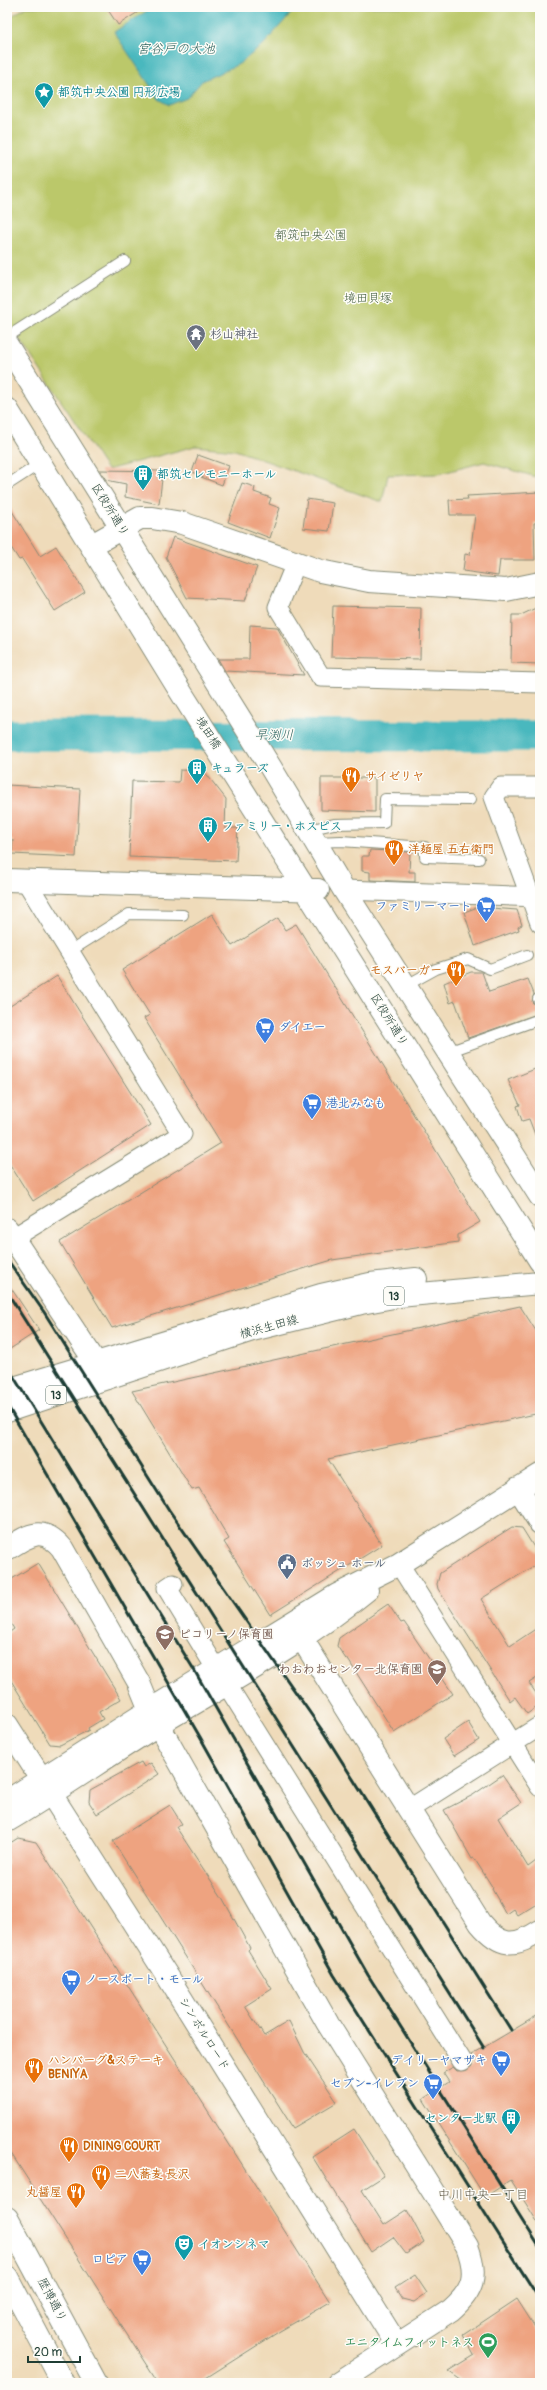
<svg xmlns="http://www.w3.org/2000/svg" width="547" height="2390" font-family="Pangolin,'Klee One',sans-serif">
<rect width="100%" height="100%" fill="#fdfcf7"/>
<filter id="ink" filterUnits="userSpaceOnUse"><feTurbulence type="fractalNoise" baseFrequency=".025" numOctaves="2"/><feDisplacementMap in="SourceGraphic" scale="8" xChannelSelector="R" yChannelSelector="G"/><feConvolveMatrix kernelMatrix="1 2 1 2 8 2 1 2 1" color-interpolation-filters="sRGB"/></filter>
<filter id="wash" filterUnits="userSpaceOnUse"><feTurbulence type="fractalNoise" baseFrequency=".012" numOctaves="4" result="noise"/><feDisplacementMap in="SourceGraphic" scale="16" xChannelSelector="R" yChannelSelector="G"/><feGaussianBlur stdDeviation="0.9" result="paint"/><feColorMatrix in="noise" values="0 0 0 0 0 0 0 0 0 0 0 0 0 0 0 0 0 1.4 0 .05"/><feComposite in="paint" operator="in"/></filter>
<g filter="url(#wash)">
<rect width="100%" height="100%" fill="#efdbba"/>
<!-- green -->
<path fill="#bbc86a" stroke="#6d824f" d="M 26,7 L 540,7 L 540,478 L 484,462 L 439,474 L 388,475 L 382,502 L 235,450 L 195,446 L 107,470 L 7,320 L 7,19 Z"/>
<!-- water -->
<path fill="#48b8be" stroke="#347a79" d="M 153,7 L 299,7 L 293,11 L 263,45 L 239,64 L 202,81 L 187,98 L 169,105 L 159,99 L 114,32 Z"/>
<g fill="none" stroke-linecap="round" stroke-linejoin="round">
<!-- river -->
<path stroke="#48b8be" stroke-width="31" d="M 7,735 L 540,736"/>
</g>
<g id="blocks">
<!-- building -->
<path fill="#eea380" d="M 106,7 L 146,7 L 118,25 Z
M 198,455 L 229,466 L 222,485 L 201,477 L 202,475 L 192,472 Z
M 100,470 L 163,471 L 159,504 L 125,497 L 126,484 L 106,480 Z
M 242,483 L 255,487 L 254,492 L 271,498 L 269,504 L 280,508 L 270,538 L 228,522 Z
M 540,492 L 540,522 L 534,523 L 535,560 L 500,560 L 498,576 L 463,571 L 465,554 L 470,555 L 475,515 L 450,515 L 449,500 L 468,499 L 467,496 Z
M 307,499 L 333,503 L 329,531 L 303,528 Z
M 7,503 L 40,556 L 56,546 L 85,592 L 55,611 L 22,559 L 19,560 L 7,541 Z
M 173,537 L 257,567 L 245,601 L 187,598 L 166,557 Z
M 333,606 L 421,608 L 420,659 L 331,657 Z
M 540,606 L 540,664 L 511,663 L 512,615 L 521,615 Z
M 250,625 L 277,627 L 304,675 L 225,671 L 218,659 L 249,659 Z
M 180,770 L 204,771 L 226,799 L 225,828 L 238,828 L 236,861 L 129,857 L 132,781 L 179,782 Z
M 321,778 L 375,778 L 375,812 L 321,810 Z
M 7,785 L 80,789 L 76,857 L 12,854 L 13,840 L 7,839 Z
M 370,850 L 410,852 L 409,872 L 415,872 L 415,882 L 370,880 L 370,872 L 362,871 L 362,856 L 369,856 Z
M 478,907 L 517,910 L 522,925 L 518,927 L 519,930 L 475,946 L 464,912 Z
M 212,914 L 232,946 L 278,918 L 285,930 L 296,924 L 480,1222 L 458,1235 L 458,1242 L 332,1260 L 112,1328 L 60,1242 L 221,1143 L 144,1018 L 150,1015 L 122,970 Z
M 471,972 L 482,972 L 489,992 L 528,979 L 534,994 L 532,1002 L 537,1006 L 540,1013 L 468,1038 L 455,1001 L 450,1003 L 444,983 Z
M 57,976 L 151,1125 L 33,1201 L 7,1160 L 7,1008 Z
M 540,1067 L 540,1145 L 539,1145 L 529,1119 L 522,1121 L 517,1106 L 520,1105 L 508,1080 Z
M 7,1282 L 39,1330 L 7,1351 Z
M 520,1306 L 540,1337 L 540,1413 L 328,1459 L 382,1545 L 270,1615 L 224,1542 L 229,1539 L 199,1488 L 192,1490 L 132,1391 Z
M 512,1527 L 522,1528 L 540,1557 L 540,1562 L 481,1599 L 510,1646 L 540,1626 L 540,1676 L 529,1683 L 540,1699 L 540,1705 L 527,1714 L 515,1697 L 510,1701 L 438,1589 L 437,1584 L 440,1573 Z
M 38,1563 L 121,1699 L 99,1712 L 103,1719 L 88,1728 L 89,1730 L 60,1745 L 50,1744 L 7,1674 L 7,1634 L 14,1629 L 7,1617 L 7,1582 Z
M 388,1604 L 401,1623 L 404,1622 L 453,1694 L 394,1732 L 347,1658 L 346,1659 L 337,1646 L 339,1638 Z
M 468,1722 L 479,1740 L 454,1756 L 443,1739 Z
M 141,1762 L 144,1767 L 151,1763 L 159,1774 L 97,1814 L 89,1802 L 90,1790 Z
M 502,1775 L 521,1803 L 498,1818 L 528,1867 L 540,1858 L 540,1901 L 517,1915 L 513,1909 L 506,1914 L 492,1889 L 493,1888 L 474,1858 L 472,1859 L 444,1810 L 473,1795 Z
M 170,1805 L 182,1824 L 176,1827 L 223,1899 L 250,1948 L 248,1950 L 272,1989 L 245,2006 L 264,2036 L 289,2021 L 304,2052 L 337,2102 L 293,2128 L 113,1841 Z
M 18,1838 L 36,1842 L 330,2302 L 280,2331 L 198,2383 L 158,2383 L 7,2147 L 7,1845 Z
M 540,2014 L 540,2226 L 511,2180 L 485,2197 L 423,2099 L 449,2082 L 443,2073 L 453,2067 L 457,2071 L 467,2070 L 472,2066 L 471,2055 Z
M 354,2129 L 384,2176 L 362,2190 L 384,2225 L 407,2210 L 424,2242 L 406,2254 L 393,2237 L 371,2252 L 312,2156 Z
M 415,2275 L 427,2293 L 414,2302 L 402,2299 L 395,2288 Z
M 517,2299 L 540,2335 L 540,2383 L 465,2383 L 448,2371 L 474,2355 L 463,2335 Z"/>
</g>
</g>
<g filter="url(#ink)">
<use href="#blocks" fill-opacity="0" stroke="#878c77" stroke-width="1"/>
<g fill="none" stroke-linecap="round" stroke-linejoin="round">
<!-- lane casing -->
<g stroke="#878c77" stroke-width="12">
<path id="lane" d="M 7,337 L 125,261
M 7,485 L 41,463
M 308,830 L 334,824 L 384,823 L 385,799 L 470,800
M 315,842 L 341,841 L 425,847 L 425,857 L 479,859
M 69,952 L 129,914 L 183,915
M 405,986 L 436,969 L 468,959 L 490,969 L 527,955
M 538,999 L 540,1000
M 448,1052 L 540,1019"/>
</g>
<!-- street casing -->
<g stroke="#878c77" stroke-width="21">
<path id="street" d="M 296,563 L 278,607 L 321,677 L 540,683
M 540,787 L 501,787 L 494,797 L 540,923
M 344,890 L 540,897
M 13,1238 L 182,1134 L 26,881
M 399,1564 L 540,1787
M 173,1584 L 167,1588 L 211,1660
M 232,1693 L 462,2061
M 408,1810 L 540,1726"/>
</g>
<!-- secondary casing -->
<g stroke="#878c77" stroke-width="24">
<path id="secondary" d="M 7,345 L 271,768 L 344,890 L 540,1196
M 7,409 L 177,686 L 540,1261
M 92,545 L 140,518 L 152,518 L 182,523 L 320,571 L 369,581 L 506,590 L 540,583
M 7,880 L 318,890
M 7,1229 L 106,1378
M 518,1488 L 540,1523
M 7,1549 C 29,1535 42,1525 62,1548 L 139,1683 L 150,1710 L 328,2024 L 467,2246 C 478,2275 474,2290 451,2310 L 338,2383
M 294,1626 L 480,1923 C 500,1947 514,1948 540,1931
M 7,1725 L 168,1977 L 397,2345
M 7,1801 L 150,1710 L 337,1595 L 399,1564 L 540,1475
M 7,1821 C 59,1790 109,1755 161,1723 C 231,1681 304,1642 367,1590
M 7,2218 L 96,2383
M 7,2277 L 63,2383"/>
</g>
<!-- primary casing -->
<g stroke="#878c77" stroke-width="24">
<path id="primary" d="M 7,1390 L 321,1295 L 370,1284 L 416,1279
M 7,1411 L 252,1330 L 361,1303 L 399,1296 L 540,1283"/>
</g>
<!-- lane -->
<use href="#lane" stroke="#fff" stroke-width="10"/>
<!-- street -->
<use href="#street" stroke="#fff" stroke-width="19"/>
<!-- secondary -->
<use href="#secondary" stroke="#fff" stroke-width="22"/>
<!-- primary -->
<use href="#primary" stroke="#fff" stroke-width="22"/>
<!-- rail -->
<path stroke="#1f3d34" stroke-width="3" d="M 7,1259 L 44,1312 L 169,1510 L 324,1733 L 511,2030
M 7,1292 L 484,2048
M 7,1366 L 193,1668 L 368,1975 L 540,2248
M 7,1405 L 200,1737 L 334,1975 L 540,2300"/>
</g>
</g>
<!-- icons -->
<defs>
<g id="sight-pin" transform="scale(1)"><path d="M0 17L-7.5 6A9.5 9.5 0 1 1 7.5 6Z" fill="#0f9aa8" stroke="#fdfcf7"/><path d="M0-6L1.8-2.2L6-1.7L2.9 1.2L3.7 5.4L0 3.3L-3.7 5.4L-2.9 1.2L-6-1.7L-1.8-2.2Z" fill="#fff"/></g>
<g id="temple-pin" transform="scale(1)"><path d="M0 17L-7.5 6A9.5 9.5 0 1 1 7.5 6Z" fill="#6b7280" stroke="#fdfcf7"/><path d="M0-6L5-2H3V0L6.5 2.5H4V6H1.5V3h-3V6H-4V2.5H-6.5L-3 0V-2H-5Z" fill="#fff"/></g>
<g id="building-pin" transform="scale(1)"><path d="M0 17L-7.5 6A9.5 9.5 0 1 1 7.5 6Z" fill="#0f9aa8" stroke="#fdfcf7"/><path d="M-4-6H4V6H1V3H-1V6H-4ZM-2.5-4.3h1.7v1.8h-1.7ZM.8-4.3h1.7v1.8H.8ZM-2.5-1h1.7V.8h-1.7ZM.8-1h1.7V.8H.8Z" fill="#fff"/></g>
<g id="restaurant-pin" transform="scale(1)"><path d="M0 17L-7.5 6A9.5 9.5 0 1 1 7.5 6Z" fill="#e8710a" stroke="#fdfcf7"/><path d="M-5-6h1v4h1v-4h1v4h1v-4h1v5L-1.5 .5V6h-2V.5L-5-1ZM5-6V6H3V1.5H1.5Q1.5-4 5-6Z" fill="#fff"/></g>
<g id="supermarket-pin" transform="scale(1)"><path d="M0 17L-7.5 6A9.5 9.5 0 1 1 7.5 6Z" fill="#3f7fe0" stroke="#fdfcf7"/><path d="M-6-5.5h2.5l.6 2H6L4.5 2H-2.5L-4.4-4H-6ZM-1.5 3.2a1.3 1.3 0 1 0 .1 0ZM3 3.2a1.3 1.3 0 1 0 .1 0Z" fill="#fff"/></g>
<g id="civic-pin" transform="scale(1)"><path d="M0 17L-7.5 6A9.5 9.5 0 1 1 7.5 6Z" fill="#5c6f8a" stroke="#fdfcf7"/><path d="M-.6-6.5H3V-4.5H.6V-3L4-1V1h2V6H-6V1h2V-1L-.6-3ZM-1.2 2.5V6h2.4V2.5Z" fill="#fff"/></g>
<g id="school-pin" transform="scale(1)"><path d="M0 17L-7.5 6A9.5 9.5 0 1 1 7.5 6Z" fill="#8d6e63" stroke="#fdfcf7"/><path d="M0-5L7-2L0 1L-7-2ZM-4 1L0 2.5L4 1V4Q0 6-4 4Z" fill="#fff"/></g>
<g id="theatre-pin" transform="scale(1)"><path d="M0 17L-7.5 6A9.5 9.5 0 1 1 7.5 6Z" fill="#0f9aa8" stroke="#fdfcf7"/><path d="M-5-5.5Q0-4 5-5.5V0Q5 5 0 6Q-5 5-5 0ZM-3.3-2.5H-1v1.5H-3.3ZM1-2.5H3.3v1.5H1ZM-2.8 1Q0 5.5 2.8 1Z" fill="#fff"/></g>
<g id="stadium-pin" transform="scale(1)"><path d="M0 17L-7.5 6A9.5 9.5 0 1 1 7.5 6Z" fill="#2e9e5b" stroke="#fdfcf7"/><path d="M0-5a6.5 5 0 1 0 0 10a6.5 5 0 1 0 0-10ZM-3.5-1.8h7v3.6h-7Z" fill="#fff"/></g>
</defs>
<g fill-rule="evenodd">
<use href="#sight-pin" x="44" y="92"/>
<use href="#temple-pin" x="196" y="334"/>
<use href="#building-pin" x="143" y="474"/>
<use href="#building-pin" x="197" y="768"/>
<use href="#restaurant-pin" x="351" y="776"/>
<use href="#building-pin" x="208" y="826"/>
<use href="#restaurant-pin" x="394" y="849"/>
<use href="#supermarket-pin" x="486" y="906"/>
<use href="#restaurant-pin" x="456" y="970"/>
<use href="#supermarket-pin" x="265" y="1027"/>
<use href="#supermarket-pin" x="312" y="1103"/>
<use href="#civic-pin" x="287" y="1563"/>
<use href="#school-pin" x="165" y="1634"/>
<use href="#school-pin" x="437" y="1669"/>
<use href="#supermarket-pin" x="71" y="1979"/>
<use href="#supermarket-pin" x="501" y="2060"/>
<use href="#restaurant-pin" x="34" y="2067"/>
<use href="#supermarket-pin" x="433" y="2083"/>
<use href="#building-pin" x="511" y="2118"/>
<use href="#restaurant-pin" x="69" y="2146"/>
<use href="#restaurant-pin" x="101" y="2174"/>
<use href="#restaurant-pin" x="76" y="2192"/>
<use href="#theatre-pin" x="184" y="2244"/>
<use href="#supermarket-pin" x="142" y="2259"/>
<use href="#stadium-pin" x="488" y="2342"/>
</g>
<g text-anchor="middle" dominant-baseline="central" stroke-width="3" stroke-linejoin="round" paint-order="stroke">
<!-- shield labels -->
<g fill="#fdfcf7" stroke="#62766e" stroke-width="1">
<rect x="384" y="1287" width="20" height="18" rx="3"/>
<rect x="46" y="1386" width="20" height="18" rx="3"/>
</g>
<g font-size="11" font-weight="bold" fill="#1f3d34">
<text x="394" y="1296">13</text>
<text x="56" y="1395">13</text>
</g>
<!-- culture labels -->
<g font-size="12" font-weight="bold" fill="#0d838f" stroke="#fdfcf7" text-anchor="start">
<text x="58" y="92">都筑中央公園 円形広場</text>
<text x="157" y="474">都筑セレモニーホール</text>
<text x="211" y="768">キュラーズ</text>
<text x="222" y="826">ファミリー・ホスピス</text>
<text x="497" y="2118" text-anchor="end">センター北駅</text>
<text x="198" y="2244">イオンシネマ</text>
</g>
<!-- park labels -->
<g font-size="12" fill="#466042" stroke="#fdfcf7">
<text x="311" y="235">都筑中央公園</text>
<text x="368" y="298">境田貝塚</text>
</g>
<!-- worship labels -->
<g font-size="12" font-weight="bold" fill="#5b616d" stroke="#fdfcf7" text-anchor="start">
<text x="210" y="334">杉山神社</text>
</g>
<!-- street labels -->
<g font-size="12" fill="#1f3d34" stroke="#fdfcf7">
<text transform="translate(110 510) rotate(58)">区役所通り</text>
<text transform="translate(208 733) rotate(57)">境田橋</text>
<text transform="translate(389 1020) rotate(58)">区役所通り</text>
<text transform="translate(269 1327) rotate(-15)">横浜生田線</text>
<text transform="translate(204 2034) rotate(58)">シンボルロード</text>
<text transform="translate(52 2300) rotate(62)">歴博通り</text>
</g>
<!-- food labels -->
<g font-size="12" font-weight="bold" fill="#c56008" stroke="#fdfcf7" text-anchor="start">
<text x="365" y="776">サイゼリヤ</text>
<text x="408" y="849">洋麺屋 五右衛門</text>
<text x="442" y="970" text-anchor="end">モスバーガー</text>
<text x="48" y="2060">ハンバーグ&amp;ステーキ<tspan x="48" dy="14">BENIYA</tspan></text>
<text x="83" y="2146">DINING COURT</text>
<text x="115" y="2174">二八蕎麦 長沢</text>
<text x="62" y="2192" text-anchor="end">丸醤屋</text>
</g>
<!-- shop labels -->
<g font-size="12" font-weight="bold" fill="#366cbe" stroke="#fdfcf7" text-anchor="end">
<text x="472" y="906">ファミリーマート</text>
<text x="279" y="1027" text-anchor="start">ダイエー</text>
<text x="326" y="1103" text-anchor="start">港北みなも</text>
<text x="85" y="1979" text-anchor="start">ノースポート・モール</text>
<text x="487" y="2060">デイリーヤマザキ</text>
<text x="419" y="2083">セブン-イレブン</text>
<text x="128" y="2259">ロピア</text>
</g>
<!-- service labels -->
<g font-size="12" font-weight="bold" fill="#4e5e75" stroke="#fdfcf7" text-anchor="start">
<text x="301" y="1563">ボッシュ ホール</text>
</g>
<!-- education labels -->
<g font-size="12" font-weight="bold" fill="#785e54" stroke="#fdfcf7" text-anchor="start">
<text x="179" y="1634">ピコリーノ保育園</text>
<text x="423" y="1669" text-anchor="end">わおわおセンター北保育園</text>
</g>
<!-- leisure labels -->
<g font-size="12" font-weight="bold" fill="#27864d" stroke="#fdfcf7" text-anchor="end">
<text x="474" y="2342">エニタイムフィットネス</text>
</g>
<!-- water labels -->
<g font-size="13" font-style="italic" fill="#2b625d" stroke="#fdfcf7">
<text x="176" y="49">宮谷戸の大池</text>
<text x="274" y="735">早渕川</text>
</g>
<!-- neighbourhood labels -->
<g font-size="13" fill="#67614f" stroke="#fdfcf7">
<text x="483" y="2195">中川中央一丁目</text>
</g>
</g>
<!-- margin -->
<rect width="547" height="2390" fill="none" stroke="#fdfcf7" stroke-width="24"/>
<!-- scale -->
<path d="M28 2356v6h52v-6" fill="none" stroke="#1f3d34" stroke-width="2"/>
<text x="34" y="2356" font-size="12" fill="#1f3d34" stroke="#fdfcf7" stroke-width="3" paint-order="stroke">20 m</text>
</svg>
